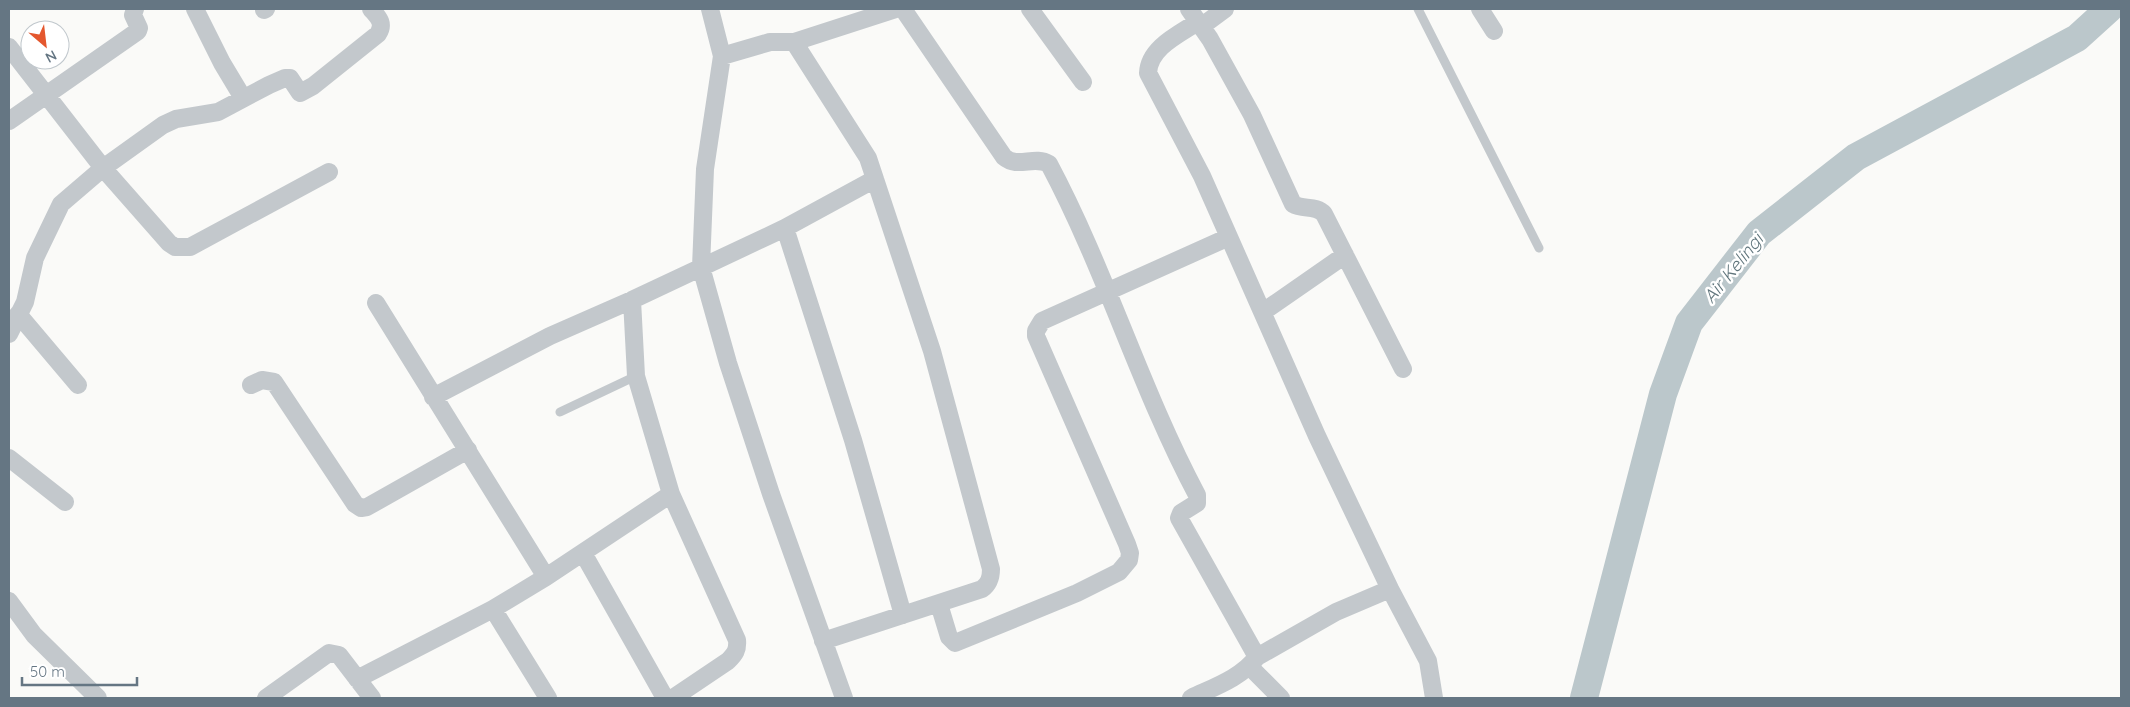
<svg xmlns="http://www.w3.org/2000/svg" width="2130" height="707" font-family="Quicksand,sans-serif">
<rect width="100%" height="100%" fill="#fafaf8"/>
<g fill="none" stroke-linecap="round" stroke-linejoin="round">
<!-- river -->
<path stroke="#bbc7cb" stroke-width="28" d="M 1584,698 L 1663,394 L 1689,323 L 1759,233 L 1856,157 L 2077,38 L 2109,9"/>
<!-- lane -->
<path stroke="#c3c8cc" stroke-width="9" d="M 1418,9 L 1539,248
M 560,412 L 636,376"/>
<!-- street -->
<path stroke="#c3c8cc" stroke-width="18" d="M 195,9 L 222,63 L 243,98
M 710,9 L 722,56 L 705,169 L 701,267 L 728,363 L 771,494 L 844,698
M 903,9 L 1004,157 C 1018,169 1034,155 1049,164 C 1106,271 1140,388 1197,495 L 1197,503 L 1181,513 L 1179,518 L 1257,657
M 1030,9 L 1083,82
M 1189,9 L 1210,39 L 1252,115 L 1293,204 C 1303,210 1316,205 1324,214 L 1403,369
M 1480,9 L 1494,31
M 264,10 L 266,9
M 1199,21 C 1180,34 1149,47 1148,73 L 1202,176 L 1317,436 L 1390,589 L 1428,661 L 1434,698
M 1202,26 L 1225,9
M 794,42 L 868,158 L 932,351 L 991,569 C 991,578 989,584 982,589 L 823,641
M 9,47 L 103,168 L 169,243 L 175,247 L 190,247 L 329,172
M 722,56 L 770,42 L 794,42 L 896,9
M 9,121 L 138,31 L 139,28 L 133,15 L 135,9
M 785,228 L 853,440 L 903,615
M 632,300 L 636,376 L 671,494 L 737,640 C 738,650 735,654 728,661 L 673,698
M 376,303 L 546,577
M 1263,312 L 1345,255
M 18,314 L 78,385
M 9,334 L 25,302 L 35,258 L 61,204 L 103,168 L 163,125 L 176,119 L 218,112 L 269,85 L 285,78 L 290,78 L 300,93 L 313,86 L 378,34 C 385,23 378,17 371,9
M 251,385 L 262,380 L 274,382 L 355,504 L 361,508 L 367,507 L 468,450
M 433,397 L 550,336 L 632,300 L 785,228 L 875,179
M 9,458 L 65,502
M 583,553 L 665,698
M 9,601 L 34,635 L 98,698
M 939,604 L 949,637 L 955,643 L 1077,593 L 1119,572 L 1129,560 L 1130,553 L 1127,544 L 1036,336 L 1036,331 L 1042,321 L 1229,237
M 493,609 L 548,698
M 1250,667 L 1281,698
M 357,679 L 493,609 L 546,577 L 671,494
M 266,698 L 329,653 L 339,655 L 372,698
M 1191,698 C 1214,687 1241,678 1257,657 L 1336,612 L 1390,589"/>
</g>
<g text-anchor="middle" dominant-baseline="central" stroke-width="5" stroke-linejoin="round" paint-order="stroke">
<!-- water labels -->
<g font-size="18" font-style="italic" fill="#60757c" stroke="#fff">
<text transform="translate(1733 268) rotate(-51)">Air Kelingi</text>
</g>
</g>
<!-- border -->
<rect width="2130" height="707" fill="none" stroke="#657683" stroke-width="20"/>
<!-- north arrow -->
<g transform="translate(45 45) rotate(152)"><circle r="24" fill="#ffffff" stroke="#c1c8cd"/>
<path d="M0-4L9 19L0 12L-9 19Z" fill="#e4572e"/>
<text y="-8" font-size="14" font-weight="bold" text-anchor="middle" fill="#657683">N</text>
</g>
<!-- scale -->
<path d="M22 677v8h115v-8" fill="none" stroke="#657683" stroke-width="2.5"/>
<text x="30" y="677" font-size="15" fill="#657683" stroke="#ffffff" stroke-width="4" paint-order="stroke">50 m</text>
</svg>
